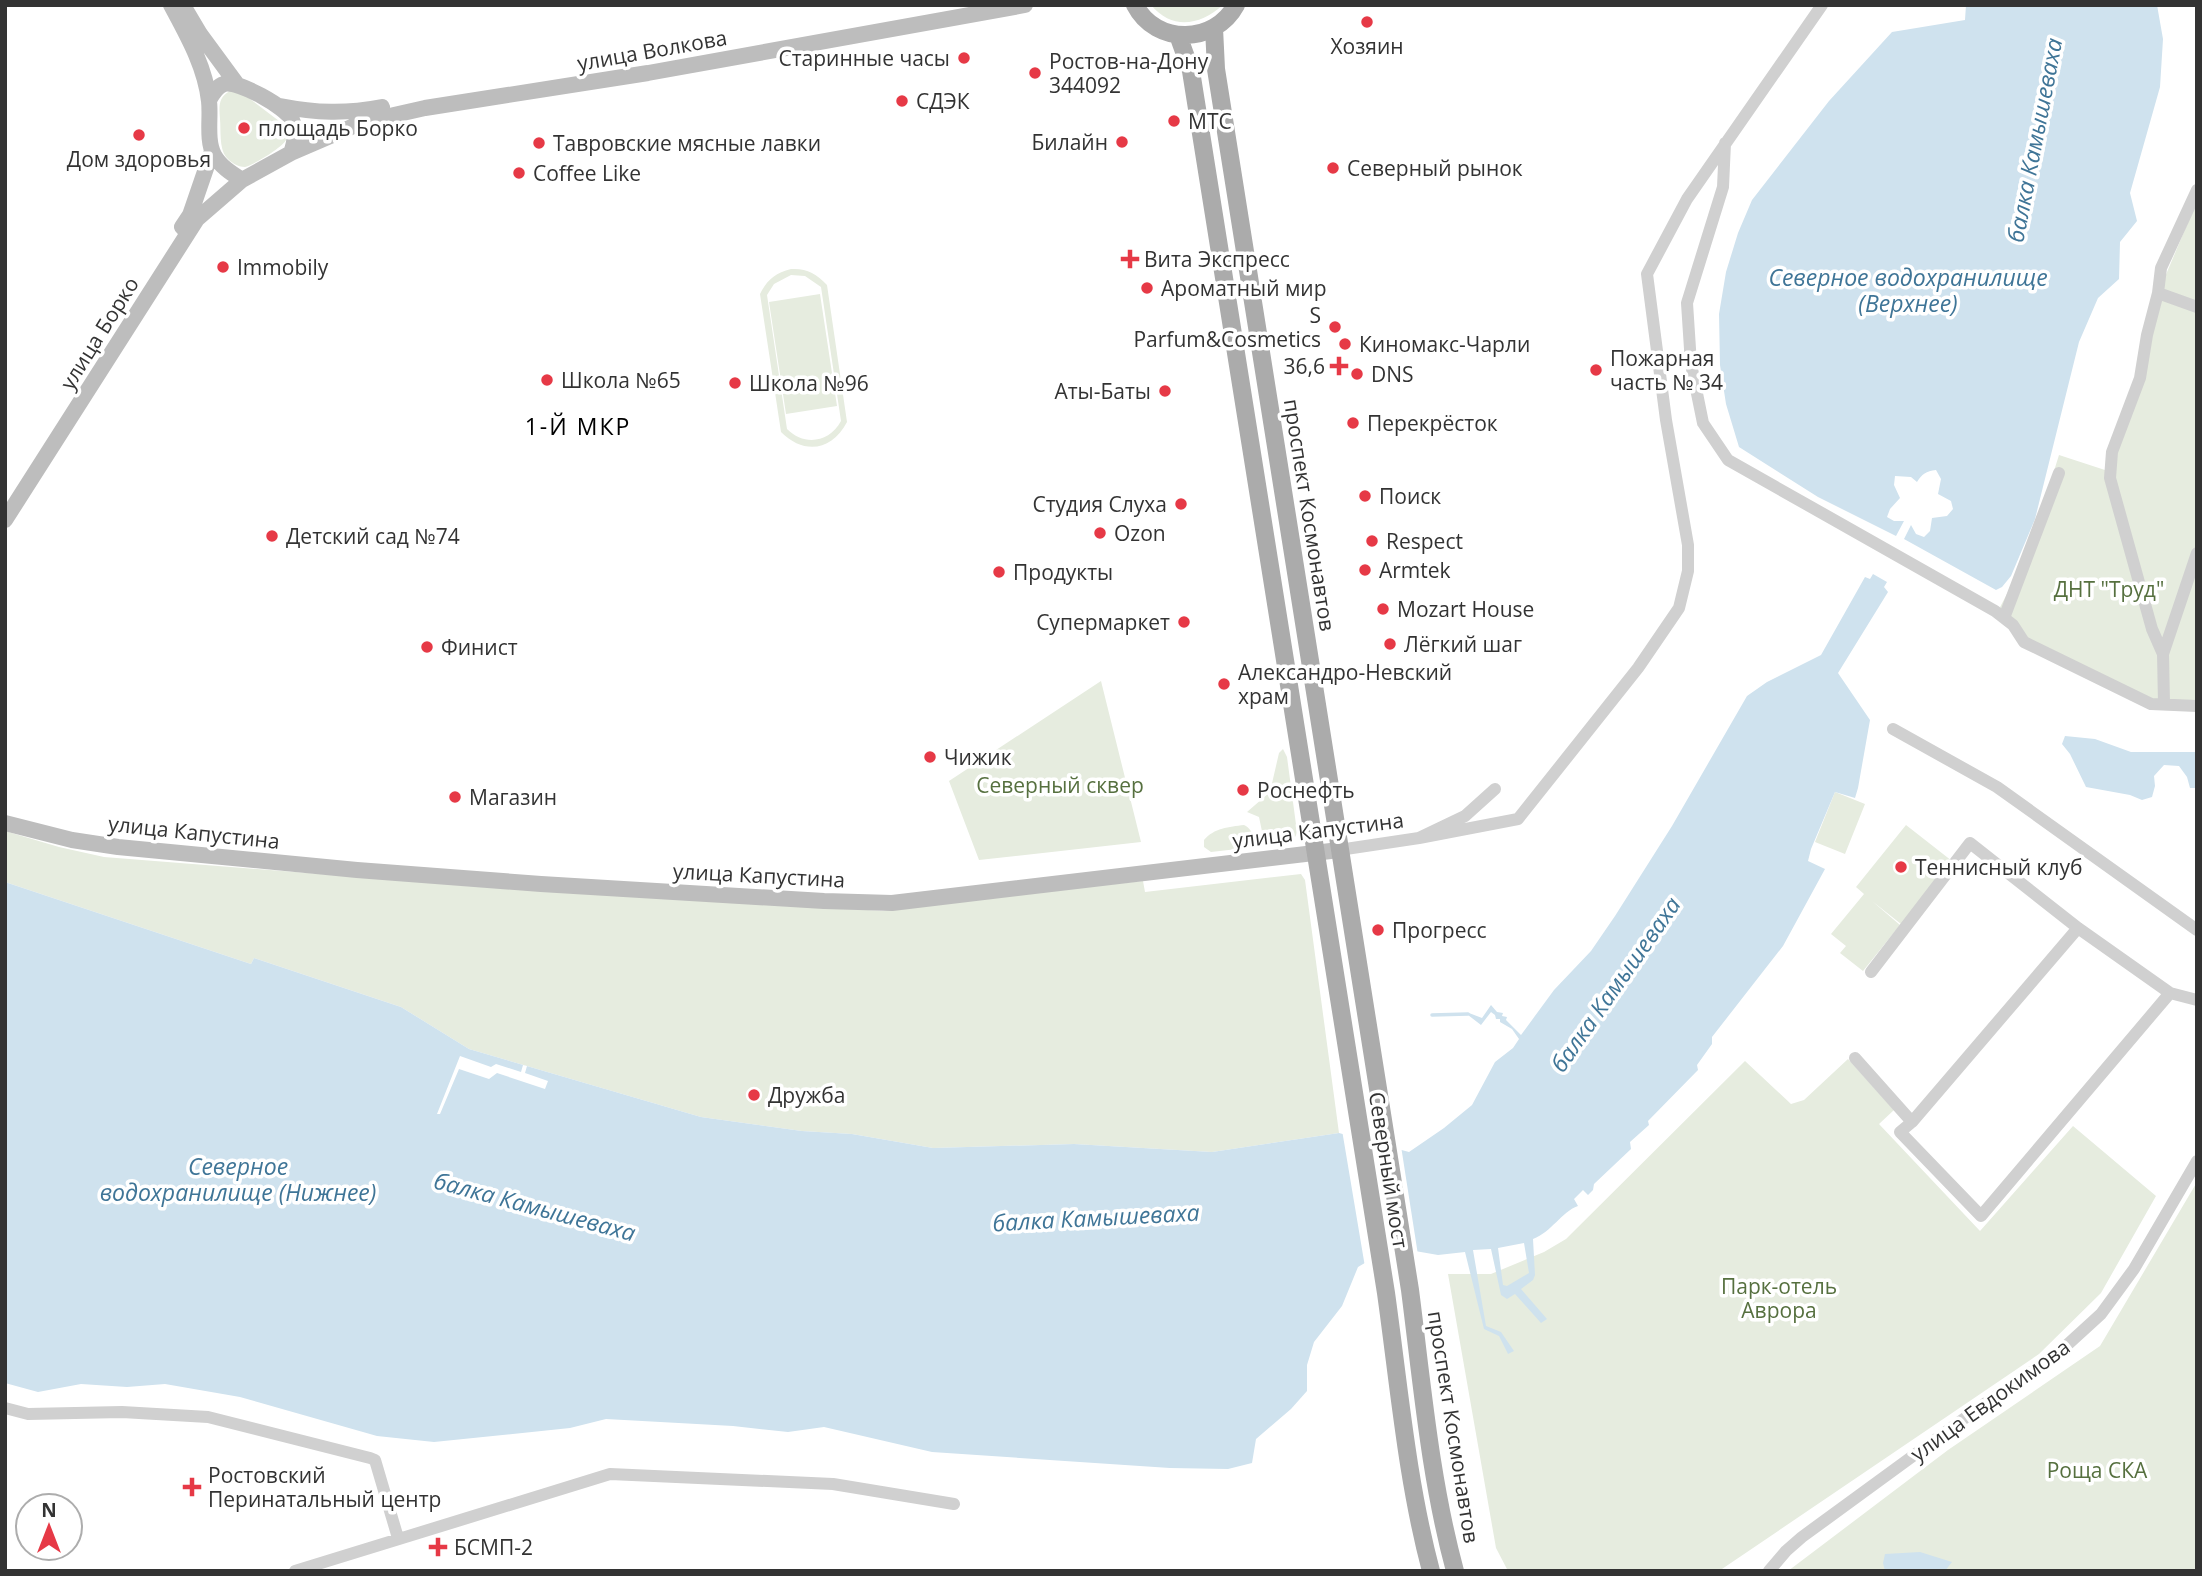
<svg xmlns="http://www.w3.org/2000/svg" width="2202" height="1576" font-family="'Open Sans',sans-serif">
<rect width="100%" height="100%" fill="#fff"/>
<!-- green -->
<path fill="#e6ecdf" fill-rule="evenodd" d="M 1151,5 L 1223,5 C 1200,25 1173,31 1151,5 Z
M 230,91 L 241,92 L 283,124 C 286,129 288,134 286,140 C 283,147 252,166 245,167 C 238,167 230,162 226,157 C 219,148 221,129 220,119 C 219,107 218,97 230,91 Z
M 2197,201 L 2197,703 L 2138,699 L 2033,650 L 1998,611 L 2028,554 L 2059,455 L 2108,471 L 2162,284 Z
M 791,269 C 806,268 816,273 827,285 L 847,422 C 832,451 804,455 781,432 L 760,294 C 767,280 775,273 791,269 ZM 791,275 L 805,276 L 821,287 L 841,421 C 829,443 804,446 787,429 L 767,295 L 774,284 Z
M 820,294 L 837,406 L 786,414 L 769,302 Z
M 1101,681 L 1141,842 L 979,860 L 949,781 Z
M 1283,749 L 1287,757 L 1297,832 C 1294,845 1281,844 1269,845 L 1264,841 L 1259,817 L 1247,812 L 1270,792 L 1279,753 Z
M 1835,792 L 1865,804 L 1845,854 L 1815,842 Z
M 1244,825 C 1254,830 1256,841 1246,848 L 1211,852 L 1204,847 L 1204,840 C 1214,828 1229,827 1244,825 Z
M 1906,825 L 1952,861 L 1901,924 L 1872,901 L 1900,925 L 1863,971 L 1840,953 L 1846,946 L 1831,934 L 1864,894 L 1856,887 Z
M 5,831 L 59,847 L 104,857 L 359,877 L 883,911 L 993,896 L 1143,881 L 1145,892 L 1301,874 L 1305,880 L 1339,1133 L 1212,1152 L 1074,1144 L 933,1148 L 852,1134 L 802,1131 L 701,1117 L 469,1049 L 401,1007 L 254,958 L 251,964 L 5,882 Z
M 1848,1059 L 1894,1110 L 1879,1124 L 1980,1231 L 2073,1126 L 2156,1196 L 2101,1293 L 2039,1354 L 1719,1571 L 1508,1571 L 1496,1548 L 1448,1274 L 1491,1274 L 1544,1252 L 1566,1239 L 1745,1061 L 1791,1104 L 1804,1100 Z
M 2197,1182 L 2197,1571 L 1788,1571 L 1948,1450 L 2100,1346 Z"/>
<!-- water -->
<path fill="#cfe2ee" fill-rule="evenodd" d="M 1966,5 L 2157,5 L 2163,39 L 2160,87 L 2130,193 L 2137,221 L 2120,242 L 2119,279 L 2098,298 L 2079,342 L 2035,519 L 2011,576 L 2002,587 L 1996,590 L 1904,539 L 1911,525 L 1916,534 L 1924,537 L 1930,531 L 1932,518 L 1947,516 L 1953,509 L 1951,501 L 1938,494 L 1941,479 L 1936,470 C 1926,471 1922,474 1917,482 L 1911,477 L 1895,476 L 1894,485 L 1900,498 L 1890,509 L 1887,517 L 1894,521 L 1904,521 L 1896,536 L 1818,497 L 1739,447 L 1726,404 L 1720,365 L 1719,314 L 1726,272 L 1738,233 L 1752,200 L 1829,101 L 1892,32 L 1965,20 Z
M 1873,574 L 1887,582 L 1884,587 L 1888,592 L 1838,673 L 1870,720 L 1858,788 L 1855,798 L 1835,792 L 1811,849 L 1808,861 L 1825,869 L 1783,946 L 1712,1037 L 1712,1044 L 1697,1065 L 1698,1070 L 1648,1121 L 1649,1125 L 1630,1142 L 1631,1149 L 1594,1184 L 1593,1190 L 1588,1195 L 1583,1190 L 1574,1199 L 1578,1206 C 1561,1212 1552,1232 1533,1239 L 1535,1275 L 1533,1280 L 1521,1289 L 1547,1319 L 1541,1323 L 1515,1294 L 1507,1299 L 1501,1295 L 1491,1249 L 1473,1250 L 1486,1326 L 1501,1332 L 1514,1351 L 1508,1354 L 1499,1336 L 1484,1329 L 1465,1252 L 1438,1255 L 1392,1247 L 1358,1267 L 1342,1306 L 1314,1342 L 1307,1365 L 1307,1391 L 1291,1409 L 1256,1439 L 1252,1463 L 1228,1469 L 1170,1468 L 932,1452 L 824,1427 L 788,1432 L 733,1426 L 606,1419 L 570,1428 L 434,1442 L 377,1436 L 240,1397 L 165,1384 L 127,1387 L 81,1384 L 38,1392 L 5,1383 L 5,882 L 251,964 L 254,958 L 401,1007 L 469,1049 L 701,1117 L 802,1131 L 852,1134 L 933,1148 L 1074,1144 L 1212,1152 L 1339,1133 L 1409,1152 L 1444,1128 L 1472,1105 L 1495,1062 L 1513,1048 L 1519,1039 L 1512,1029 L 1500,1022 L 1500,1019 L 1496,1019 L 1495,1015 L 1491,1012 L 1481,1025 L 1468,1015 L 1469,1013 L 1482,1018 L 1491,1005 L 1497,1012 L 1503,1013 L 1502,1016 L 1507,1017 L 1506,1020 L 1521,1035 L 1554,990 L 1591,951 L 1615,916 L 1672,826 L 1747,696 L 1767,682 L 1821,655 L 1865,577 L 1870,579 ZM 1524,1243 L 1529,1273 L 1507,1286 L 1503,1285 L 1498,1248 Z
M 2065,736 L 2095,739 L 2131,752 L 2197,752 L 2197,788 L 2190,788 L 2187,777 L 2179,766 L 2164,765 L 2154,776 L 2155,786 L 2152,797 L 2142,800 L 2130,795 L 2086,787 L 2070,754 L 2062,744 Z
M 1920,1552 L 1952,1562 L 1945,1571 L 1921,1569 L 1912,1571 L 1885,1571 L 1883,1563 L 1885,1554 Z"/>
<!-- pier -->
<path fill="#fff" d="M 460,1056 L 491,1067 L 496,1064 L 521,1072 L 523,1065 L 527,1066 L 525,1073 L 548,1081 L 545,1089 L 497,1073 L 489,1079 L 459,1069 L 440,1114 L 437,1114 Z
M 1342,1130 L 1401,1146 L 1418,1255 L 1393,1250 L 1365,1267 Z"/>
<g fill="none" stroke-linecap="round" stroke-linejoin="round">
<!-- stream -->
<path stroke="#cfe2ee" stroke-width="3.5" d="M 1432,1015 L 1468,1014"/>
<!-- street -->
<path stroke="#d0d0d0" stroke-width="12" d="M 1725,143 L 1723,187 L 1687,303 L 1691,364 L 1703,423 L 1728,460 L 1995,611 L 2013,625 L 2024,642 L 2151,704 L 2197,706
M 2158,293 L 2197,307
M 2004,618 L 2059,473
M 2163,654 L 2152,629 L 2110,478 L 2112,452 L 2140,378 L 2147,335 L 2158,293 L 2161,268 L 2197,190
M 2164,703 L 2163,654 L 2197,553
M 1893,729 L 1997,787 L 2197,930
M 1419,838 L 1518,819 L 1638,668 L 1679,608 L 1688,571 L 1688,545 L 1666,420 L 1647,274 L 1687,199 L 1822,5
M 1339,850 L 1419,838 L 1465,816 L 1495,789
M 1871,972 L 1970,843 L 2078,928 L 2170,993 L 2197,1000
M 1855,1058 L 1912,1122 L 1900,1132 L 1981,1216 L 2170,993
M 1912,1122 L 2078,928
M 5,1408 L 28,1414 L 122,1412 L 208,1417 L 370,1458 L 375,1460 L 398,1538
M 295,1571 L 610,1474 L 833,1484 L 954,1504
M 1769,1571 L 1786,1551 L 1802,1537 L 1980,1407 L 2055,1356 L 2101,1314 L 2134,1269 L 2197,1161"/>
<!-- secondary -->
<path stroke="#bdbdbd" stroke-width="16" d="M 171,5 C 187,35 205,66 209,101 C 211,117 206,140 214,155 C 220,166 231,173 242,180
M 184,7 L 200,34 L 236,83
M 209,100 C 213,93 217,86 224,84 C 238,80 286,107 292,120 C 297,131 295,142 291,153
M 280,106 C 316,113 346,114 382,107
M 182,227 L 190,215 L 212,151
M 5,520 L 197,219 L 242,180 L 291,153 L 363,122 L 425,108 L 648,73 L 1025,5
M 5,823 L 72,840 L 118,847 L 357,870 L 541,884 L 824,901 L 892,903 L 1339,850"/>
<!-- primary -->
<path stroke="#ababab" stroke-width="18" d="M 1135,5 C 1156,46 1215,44 1236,5
M 1214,28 L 1216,69 L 1410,1290 C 1422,1383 1430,1479 1455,1571
M 1178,35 L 1191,71 L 1386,1293 C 1399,1386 1407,1481 1431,1571"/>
</g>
<!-- markers -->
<g fill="#e63946" stroke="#fff" stroke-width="2.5">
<circle cx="1367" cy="22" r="7"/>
<circle cx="964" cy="58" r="7"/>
<circle cx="1035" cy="73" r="7"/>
<circle cx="902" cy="101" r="7"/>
<circle cx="1174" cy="121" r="7"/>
<circle cx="244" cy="128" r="7"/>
<circle cx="139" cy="135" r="7"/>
<circle cx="1122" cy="142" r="7"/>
<circle cx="539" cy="143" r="7"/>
<circle cx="1333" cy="168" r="7"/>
<circle cx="519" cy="173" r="7"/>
<path d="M1126.5 248.5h7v7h7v7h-7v7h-7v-7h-7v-7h7z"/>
<circle cx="223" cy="267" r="7"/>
<circle cx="1147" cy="288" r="7"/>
<circle cx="1335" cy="327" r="7"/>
<circle cx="1345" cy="344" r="7"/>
<path d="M1335.5 355.5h7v7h7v7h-7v7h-7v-7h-7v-7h7z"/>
<circle cx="1596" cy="370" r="7"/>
<circle cx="1357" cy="374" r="7"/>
<circle cx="547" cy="380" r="7"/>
<circle cx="735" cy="383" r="7"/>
<circle cx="1165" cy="391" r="7"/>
<circle cx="1353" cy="423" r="7"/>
<circle cx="1365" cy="496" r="7"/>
<circle cx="1181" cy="504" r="7"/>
<circle cx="1100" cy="533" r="7"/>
<circle cx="272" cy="536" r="7"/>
<circle cx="1372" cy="541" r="7"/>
<circle cx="1365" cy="570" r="7"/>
<circle cx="999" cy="572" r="7"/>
<circle cx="1383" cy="609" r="7"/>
<circle cx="1184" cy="622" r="7"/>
<circle cx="1390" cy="644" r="7"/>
<circle cx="427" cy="647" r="7"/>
<circle cx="1224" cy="684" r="7"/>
<circle cx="930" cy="757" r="7"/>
<circle cx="1243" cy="790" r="7"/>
<circle cx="455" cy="797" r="7"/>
<circle cx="1901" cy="867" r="7"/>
<circle cx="1378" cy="930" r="7"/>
<circle cx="754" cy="1095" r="7"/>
<path d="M188.5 1476.5h7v7h7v7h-7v7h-7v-7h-7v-7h7z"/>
<path d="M434.5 1536.5h7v7h7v7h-7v7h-7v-7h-7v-7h7z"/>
</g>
<g text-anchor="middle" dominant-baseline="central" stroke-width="7" stroke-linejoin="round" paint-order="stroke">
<!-- poi labels -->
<g font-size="21" fill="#333" stroke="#fff" text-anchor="start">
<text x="1367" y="46" text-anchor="middle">Хозяин</text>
<text x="950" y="58" text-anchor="end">Старинные часы</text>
<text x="1049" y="61">Ростов-на-Дону<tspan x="1049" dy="24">344092</tspan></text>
<text x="916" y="101">СДЭК</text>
<text x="1188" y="121">МТС</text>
<text x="258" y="128">площадь Борко</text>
<text x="1108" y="142" text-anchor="end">Билайн</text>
<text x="553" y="143">Тавровские мясные лавки</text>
<text x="139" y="159" text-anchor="middle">Дом здоровья</text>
<text x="1347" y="168">Северный рынок</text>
<text x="533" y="173">Coffee Like</text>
<text x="1144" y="259">Вита Экспресс</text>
<text x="237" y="267">Immobily</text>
<text x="1161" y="288">Ароматный мир</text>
<text x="1321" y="315" text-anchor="end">S<tspan x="1321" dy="24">Parfum&amp;Cosmetics</tspan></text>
<text x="1359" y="344">Киномакс-Чарли</text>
<text x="1610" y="358">Пожарная<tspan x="1610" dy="24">часть № 34</tspan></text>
<text x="1325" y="366" text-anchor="end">36,6</text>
<text x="1371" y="374">DNS</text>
<text x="561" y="380">Школа №65</text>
<text x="749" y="383">Школа №96</text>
<text x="1151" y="391" text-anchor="end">Аты-Баты</text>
<text x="1367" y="423">Перекрёсток</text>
<text x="1379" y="496">Поиск</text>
<text x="1167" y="504" text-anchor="end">Студия Слуха</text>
<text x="1114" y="533">Ozon</text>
<text x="286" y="536">Детский сад №74</text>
<text x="1386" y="541">Respect</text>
<text x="1379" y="570">Armtek</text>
<text x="1013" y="572">Продукты</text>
<text x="1397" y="609">Mozart House</text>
<text x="1170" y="622" text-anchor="end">Супермаркет</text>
<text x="1404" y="644">Лёгкий шаг</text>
<text x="441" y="647">Финист</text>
<text x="1238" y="672">Александро-Невский<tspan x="1238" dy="24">храм</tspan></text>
<text x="944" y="757">Чижик</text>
<text x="1257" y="790">Роснефть</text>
<text x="469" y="797">Магазин</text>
<text x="1915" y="867">Теннисный клуб</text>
<text x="1392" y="930">Прогресс</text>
<text x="768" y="1095">Дружба</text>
<text x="208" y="1475">Ростовский<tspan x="208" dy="24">Перинатальный центр</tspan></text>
<text x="454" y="1547">БСМП-2</text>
</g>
<!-- street labels -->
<g font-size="21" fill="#333" stroke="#fff">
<text transform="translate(652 50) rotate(-10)">улица Волкова</text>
<text transform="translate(99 333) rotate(-58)">улица Борко</text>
<text transform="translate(1310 515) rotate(81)">проспект Космонавтов</text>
<text transform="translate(1318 830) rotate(-7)">улица Капустина</text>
<text transform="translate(194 832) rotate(6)">улица Капустина</text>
<text transform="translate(759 875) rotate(3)">улица Капустина</text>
<text transform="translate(1389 1170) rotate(81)">Северный мост</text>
<text transform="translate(1990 1400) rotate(-36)">улица Евдокимова</text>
<text transform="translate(1454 1427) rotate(81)">проспект Космонавтов</text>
</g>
<!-- park labels -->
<g font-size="21" fill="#56703f" stroke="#fff">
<text x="2109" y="589">ДНТ "Труд"</text>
<text x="1060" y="785">Северный сквер</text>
<text x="1779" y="1286">Парк-отель<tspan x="1779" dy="24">Аврора</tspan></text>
<text x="2097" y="1470">Роща СКА</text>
</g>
<!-- water labels -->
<g font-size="23" font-style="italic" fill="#3f7597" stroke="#fff">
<text transform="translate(2034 140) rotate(-79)">балка Камышеваха</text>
<text x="1908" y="277">Северное водохранилище<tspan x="1908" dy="26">(Верхнее)</tspan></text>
<text transform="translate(1615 984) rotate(-55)">балка Камышеваха</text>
<text x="238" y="1166">Северное<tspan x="238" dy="26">водохранилище (Нижнее)</tspan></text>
<text transform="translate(535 1206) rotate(15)">балка Камышеваха</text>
<text transform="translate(1096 1217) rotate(-3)">балка Камышеваха</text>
</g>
<!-- neighbourhood labels -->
<g font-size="23" letter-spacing="2" fill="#000" stroke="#fff">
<text x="578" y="426">1-Й МКР</text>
</g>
</g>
<!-- border -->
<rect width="2202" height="1576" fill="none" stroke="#333333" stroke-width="14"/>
<!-- north arrow -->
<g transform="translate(49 1527)"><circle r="33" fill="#ffffff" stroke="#adadad" stroke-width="2"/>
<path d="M0-5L12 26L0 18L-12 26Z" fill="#e63946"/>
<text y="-10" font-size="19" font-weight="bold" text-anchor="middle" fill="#333333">N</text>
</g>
</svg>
